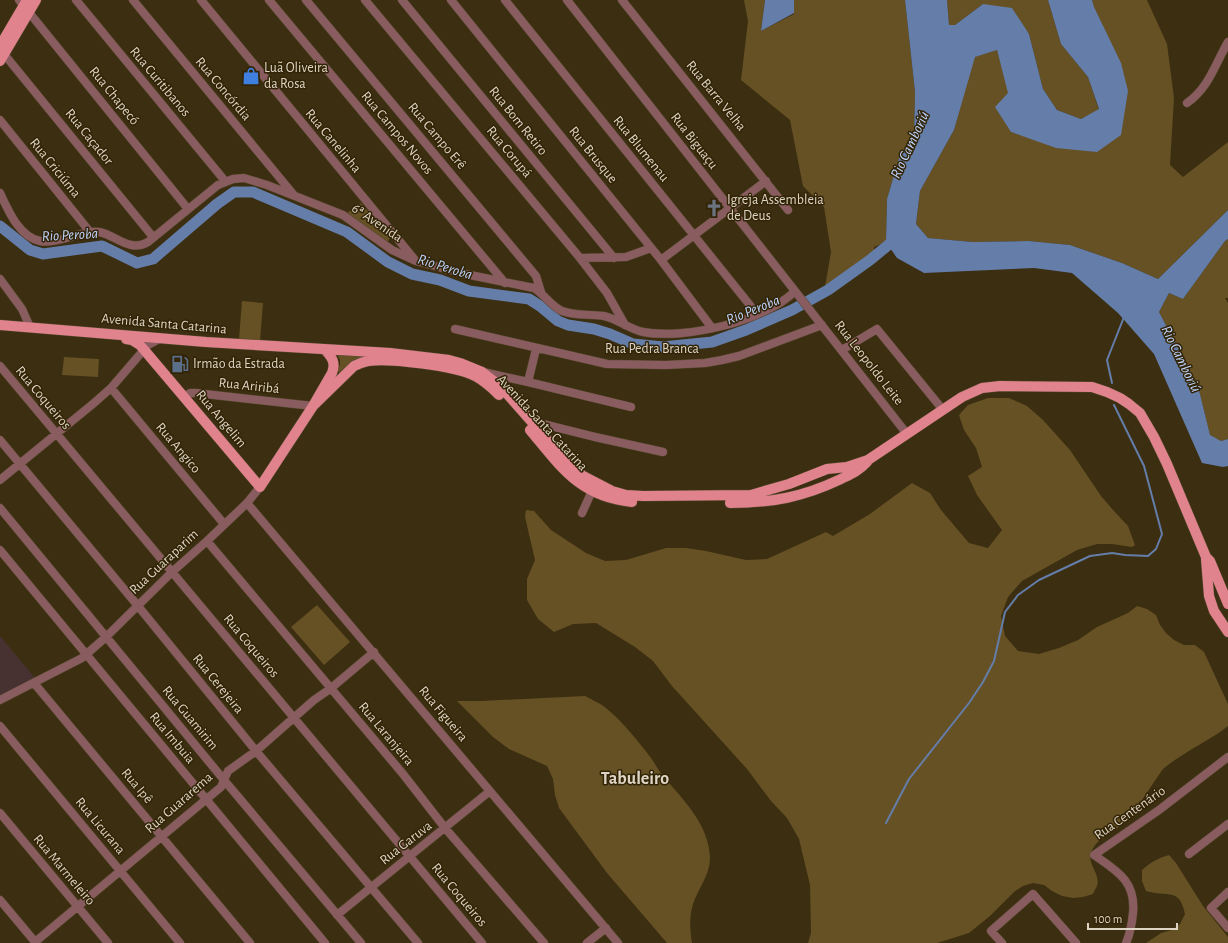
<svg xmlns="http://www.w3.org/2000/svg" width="1228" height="943" font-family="'Alegreya Sans',sans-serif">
<rect width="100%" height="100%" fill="#3c2e11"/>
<!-- industrial -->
<path fill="#473231" d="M 0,636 L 35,678 L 0,695 Z"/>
<!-- green -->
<path fill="#665125" d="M 744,0 L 765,0 L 761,31 L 794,14 L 794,0 L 905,0 L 915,92 L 914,136 L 899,158 L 887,199 L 886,242 L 874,247 L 874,256 L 825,287 L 831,252 L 824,207 L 803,186 L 790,120 L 741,80 L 748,21 Z
M 947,0 L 1048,0 L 1061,44 L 1088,77 L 1099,110 L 1081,119 L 1057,110 L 1043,89 L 1029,34 L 983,4 L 955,25 L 949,26 Z
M 1092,0 L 1147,0 L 1167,44 L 1174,98 L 1170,165 L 1183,177 L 1228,142 L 1228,210 L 1158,279 L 1122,263 L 1070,245 L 1029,241 L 973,242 L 928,238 L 916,224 L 920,191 L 954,130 L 974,57 L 997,50 L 1009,93 L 1011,132 L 1027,137 L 1121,135 Z
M 361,203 L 390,238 L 387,243 L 347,213 Z
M 1228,239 L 1228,298 L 1225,298 L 1228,303 L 1228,439 L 1221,441 L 1210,436 L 1198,386 L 1159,312 L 1169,293 L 1183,299 L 1225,241 Z
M 242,301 L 263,303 L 260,341 L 239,339 Z
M 336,353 L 373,356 L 340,373 L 336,370 L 340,365 L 340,360 Z
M 64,357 L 99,359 L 98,377 L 62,375 Z
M 988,398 L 1009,398 L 1027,406 L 1043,420 L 1070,450 L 1101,496 L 1114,511 L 1128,526 L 1135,545 L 1132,547 L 1112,544 L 1097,544 L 1077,550 L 1022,581 L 1008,597 L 1001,616 L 1005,636 L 1018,651 L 1039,654 L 1059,648 L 1078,640 L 1097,627 L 1128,613 L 1137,606 L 1147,609 L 1156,615 L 1160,625 L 1166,633 L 1174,640 L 1184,645 L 1195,645 L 1204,652 L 1228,704 L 1228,726 C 1208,742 1183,752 1163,769 C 1150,787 1136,812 1120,826 C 1110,834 1095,840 1091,853 C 1087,864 1101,874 1097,886 C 1096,888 1094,891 1093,894 L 1083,897 L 1073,898 L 1062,896 L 1052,891 L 1044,885 L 1033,883 L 1023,886 L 1015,891 L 990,916 L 969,933 L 937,943 L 808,943 L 811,933 L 810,885 L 799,839 L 787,818 L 771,801 L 747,769 L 672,686 L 653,661 L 635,647 L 596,623 L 573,624 L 554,632 L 538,619 L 527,600 L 527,579 L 535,560 L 525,517 L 526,510 L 534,511 L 551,530 L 586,553 L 605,561 L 626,560 L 666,548 L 686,548 L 706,551 L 746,560 L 767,559 L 826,532 L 833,536 L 870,514 L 912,483 L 930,493 L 941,510 L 969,543 L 988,548 L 1002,530 L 977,495 L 968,476 L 982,467 L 976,448 L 964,430 L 959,415 L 968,405 Z
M 317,605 L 350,642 L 324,665 L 291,627 Z
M 585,696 C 592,700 600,703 606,708 C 623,722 638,741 651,758 C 656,765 659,772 665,778 C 685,802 709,825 710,858 C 710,875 698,889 693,904 C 689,916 690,931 692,943 L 667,943 L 607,873 L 559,808 L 555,795 L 553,779 L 547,766 L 509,749 L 493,737 L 457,701 L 481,701 Z
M 1169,855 L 1176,863 L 1203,906 L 1228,937 L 1228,943 L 1146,943 L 1161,933 L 1172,930 L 1180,924 L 1185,914 C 1179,886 1167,898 1146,891 L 1142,881 L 1142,870 C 1151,862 1158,858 1169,855 Z"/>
<!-- water -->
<path fill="#647da9" d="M 765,0 L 794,0 L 794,13 L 761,31 Z
M 905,0 L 947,0 L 949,25 L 955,25 L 983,4 L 1012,8 L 1029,34 L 1043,89 L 1057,110 L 1081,119 L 1099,109 L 1088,77 L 1061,44 L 1048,0 L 1092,0 L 1094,7 L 1121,63 L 1128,91 L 1121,135 L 1097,152 L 1056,148 L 1011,132 L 995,107 L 1008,93 L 997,50 L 975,57 L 954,130 L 920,191 L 916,224 L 928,238 L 973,242 L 1029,241 L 1070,245 L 1122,263 L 1158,279 L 1228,210 L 1228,239 L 1225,241 L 1183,299 L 1169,293 L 1159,312 L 1198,386 L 1210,435 L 1221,441 L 1228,439 L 1228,466 L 1223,467 L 1202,463 L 1154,354 L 1118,313 L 1072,273 L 1034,268 L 924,273 L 897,258 L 886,242 L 887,199 L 899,158 L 914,136 L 915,92 Z"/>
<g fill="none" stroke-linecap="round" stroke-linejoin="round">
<!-- stream -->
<path stroke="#647da9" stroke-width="2" d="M 1112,383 L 1107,360 L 1124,317
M 886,823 L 909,779 L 969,703 L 983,682 L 994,661 L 1005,612 L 1018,595 L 1039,580 L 1090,556 L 1112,553 L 1125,555 L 1148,556 L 1156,549 L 1162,534 L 1144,466 L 1114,405"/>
<!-- river -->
<path stroke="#647da9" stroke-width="11" d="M 0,226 L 30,250 L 43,254 L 102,246 L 137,263 L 153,259 L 217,204 L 234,192 L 253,192 L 347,232 L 388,262 L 412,274 L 440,280 L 469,291 L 529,299 L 540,306 L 558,321 L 568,325 L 594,329 L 610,334 L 633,344 L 663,347 L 712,342 L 746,330 L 792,310 L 828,290 L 870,260 L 898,237"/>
<!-- minor casing -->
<g stroke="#56492e" stroke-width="9">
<path id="minor" d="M 19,0 L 188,209
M 76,0 L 225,181
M 133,0 L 293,194
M 201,0 L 415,260
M 269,0 L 505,283
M 306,0 L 536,276 L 541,292
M 365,0 L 580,258 L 607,293 L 625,325
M 402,0 L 614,258
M 451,0 L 661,260 L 712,328
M 505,0 L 757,314
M 567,0 L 907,434
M 622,0 L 788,210
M 4,54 L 153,237
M 1187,103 C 1209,88 1215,64 1228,42
M 0,120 L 90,232
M 0,193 C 8,210 19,237 40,241 C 49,243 60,240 70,237 C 79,235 90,230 99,232 C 116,235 130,253 148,242 L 218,185 L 233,179 L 244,178 L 267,185 L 343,215 L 392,250 L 416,261 L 465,274 L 534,288 C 544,294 551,306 562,311 C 575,316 590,314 604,316 C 618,319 629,329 643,332 C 684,340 766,321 795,291
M 580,258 L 626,257 L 651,248
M 661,260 L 766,181
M 0,279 L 22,309 L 30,327
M 455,329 L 607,364 L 666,365 L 705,363 L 722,360 L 739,356 L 822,325
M 842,350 L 877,329 L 943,410
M 0,366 L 482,943
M 483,372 L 528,382 L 631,407
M 528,382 L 536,349
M 111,388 L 224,524
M 184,397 L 190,393 L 196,393 L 313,406
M 531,421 L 595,437 L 663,452
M 0,440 L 138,606 L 256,751 L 418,943
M 0,480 L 94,403 L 111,388 L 148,345 L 161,338
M 247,503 L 618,943
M 0,508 L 224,780 L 361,943
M 582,513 L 592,491
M 207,541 L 403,774 L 445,828 L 544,943
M 0,550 L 325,943
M 34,683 L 250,943
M 0,700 L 82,658 L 106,637 L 172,572 L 207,541 L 247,503 L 260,487
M 0,726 L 180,943
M 0,813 L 108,943
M 1189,854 L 1228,824
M 1228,892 L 1211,908 L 1228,928
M 0,900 L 36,943
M 337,915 L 490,791
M 35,942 L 221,787 L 228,771 L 256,751 L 314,700 L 330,689 L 374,652
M 587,943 L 606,928
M 1002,943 L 991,931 L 1033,894 L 1076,943
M 1126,943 C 1130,934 1132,923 1133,913 C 1136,881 1117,871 1094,855 L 1159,810 L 1228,757"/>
</g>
<!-- major casing -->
<g stroke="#56492e" stroke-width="11">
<path id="major" d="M 0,46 L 27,0
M 0,61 L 36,0
M 0,325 L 206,342 L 390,353 L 449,360 L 460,363 L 482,372 L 501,387 L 568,463 L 583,476 L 612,491 L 626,495 L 643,496 L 751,495 L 789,484 L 827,469 L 847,467 L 868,460 L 962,397 L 982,388 L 1000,386 L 1092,387 L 1107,392 L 1120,398 L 1129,404 L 1140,413 L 1154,437 L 1167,464 L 1206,557 L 1210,561 L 1228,604
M 126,339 L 132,340 L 140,345 L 260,487 L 313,406 L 332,373 C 336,363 332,357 325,350
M 313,406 L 354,366 C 358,364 363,362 368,361 C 390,358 455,366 475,376 C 484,381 492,388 499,395
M 530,430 C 561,467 580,497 632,502
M 730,503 C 772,503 803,497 841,479 C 851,474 860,470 867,462
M 1206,559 L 1209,596 L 1214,611 L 1228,632"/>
</g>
<!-- minor -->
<use href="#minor" stroke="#895c5f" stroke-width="8"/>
<!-- major -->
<use href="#major" stroke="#e0838d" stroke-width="10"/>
</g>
<!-- icons -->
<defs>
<g id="shop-bare" transform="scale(1.38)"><path d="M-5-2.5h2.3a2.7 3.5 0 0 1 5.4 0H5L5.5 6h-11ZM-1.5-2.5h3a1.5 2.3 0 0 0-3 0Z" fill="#3f7fe0" stroke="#322406" stroke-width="2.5" paint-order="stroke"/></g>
<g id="church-bare" transform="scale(1.38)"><path d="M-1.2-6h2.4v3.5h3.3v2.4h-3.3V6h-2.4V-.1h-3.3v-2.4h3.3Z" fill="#6b7280" stroke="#322406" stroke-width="2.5" paint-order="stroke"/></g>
<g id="fuel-bare" transform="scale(1.38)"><path d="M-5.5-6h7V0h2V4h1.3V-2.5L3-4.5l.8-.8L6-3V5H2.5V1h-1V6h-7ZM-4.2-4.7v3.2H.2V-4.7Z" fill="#5c6f8a" stroke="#322406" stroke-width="2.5" paint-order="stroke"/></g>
</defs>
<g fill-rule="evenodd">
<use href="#shop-bare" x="251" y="76"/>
<use href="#church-bare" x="714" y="208"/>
<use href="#fuel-bare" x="180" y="364"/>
</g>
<g text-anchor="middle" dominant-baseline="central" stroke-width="3" stroke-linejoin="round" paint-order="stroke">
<!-- poi labels -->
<g font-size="14" fill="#ddd4c4" stroke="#322406" text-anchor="start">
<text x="264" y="68">Luã Oliveira<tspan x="264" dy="16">da Rosa</tspan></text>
<text x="727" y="200">Igreja Assembleia<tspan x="727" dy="16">de Deus</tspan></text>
<text x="193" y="364">Irmão da Estrada</text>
</g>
<!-- street labels -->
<g font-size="14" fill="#ddd4c4" stroke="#322406">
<text transform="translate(160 82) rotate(50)">Rua Curitibanos</text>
<text transform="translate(223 89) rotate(50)">Rua Concórdia</text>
<text transform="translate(114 96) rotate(51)">Rua Chapecó</text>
<text transform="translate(716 96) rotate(51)">Rua Barra Velha</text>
<text transform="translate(518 121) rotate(51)">Rua Bom Retiro</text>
<text transform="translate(397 133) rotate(50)">Rua Campos Novos</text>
<text transform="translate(437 136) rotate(50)">Rua Campo Erê</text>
<text transform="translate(89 137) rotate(51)">Rua Caçador</text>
<text transform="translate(333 141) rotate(50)">Rua Canelinha</text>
<text transform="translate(694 141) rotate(52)">Rua Biguaçu</text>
<text transform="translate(641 149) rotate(51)">Rua Blumenau</text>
<text transform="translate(509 152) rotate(50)">Rua Corupá</text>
<text transform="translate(593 155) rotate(51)">Rua Brusque</text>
<text transform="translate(55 168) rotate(51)">Rua Criciúma</text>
<text transform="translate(377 223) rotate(34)">6ª Avenida</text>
<text transform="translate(164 324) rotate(5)">Avenida Santa Catarina</text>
<text x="652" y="349">Rua Pedra Branca</text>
<text transform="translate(869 363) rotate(52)">Rua Leopoldo Leite</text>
<text transform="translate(249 386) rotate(6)">Rua Ariribá</text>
<text transform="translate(43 398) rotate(50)">Rua Coqueiros</text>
<text transform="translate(221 419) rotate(50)">Rua Angelim</text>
<text transform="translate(542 423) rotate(47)">Avenida Santa Catarina</text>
<text transform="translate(178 448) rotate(50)">Rua Angico</text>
<text transform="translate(164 562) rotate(-43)">Rua Guaraparim</text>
<text transform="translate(251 646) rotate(50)">Rua Coqueiros</text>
<text transform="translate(218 684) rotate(51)">Rua Cerejeira</text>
<text transform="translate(443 714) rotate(50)">Rua Figueira</text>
<text transform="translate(190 718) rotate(50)">Rua Guamirim</text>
<text transform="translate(386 734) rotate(50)">Rua Laranjeira</text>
<text transform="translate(172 738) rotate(50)">Rua Imbuia</text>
<text transform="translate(137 786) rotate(50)">Rua Ipê</text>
<text transform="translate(179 803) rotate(-41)">Rua Guararema</text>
<text transform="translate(1130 813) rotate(-35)">Rua Centenário</text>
<text transform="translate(100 826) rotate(50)">Rua Licurana</text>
<text transform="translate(406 843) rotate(-38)">Rua Garuva</text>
<text transform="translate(64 870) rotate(50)">Rua Marmeleiro</text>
<text transform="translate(459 895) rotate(50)">Rua Coqueiros</text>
</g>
<!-- water labels -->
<g font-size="15" font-style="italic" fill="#bdd4fd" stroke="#322406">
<text transform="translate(910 145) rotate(-65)">Rio Camboriú</text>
<text transform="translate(70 235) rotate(-3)">Rio Peroba</text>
<text transform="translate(445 267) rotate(17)">Rio Peroba</text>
<text transform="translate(753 310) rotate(-22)">Rio Peroba</text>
<text transform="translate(1181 359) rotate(64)">Rio Camboriú</text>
</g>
<!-- district labels -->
<g font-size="18" font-weight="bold" fill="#ddd4c4" stroke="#322406">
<text x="635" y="779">Tabuleiro</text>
</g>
</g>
<!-- scale -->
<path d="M1088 923v6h89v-6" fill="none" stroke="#ddd4c4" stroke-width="2"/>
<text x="1094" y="923" font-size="12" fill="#ddd4c4" stroke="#322406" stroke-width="3" paint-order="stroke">100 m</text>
</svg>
